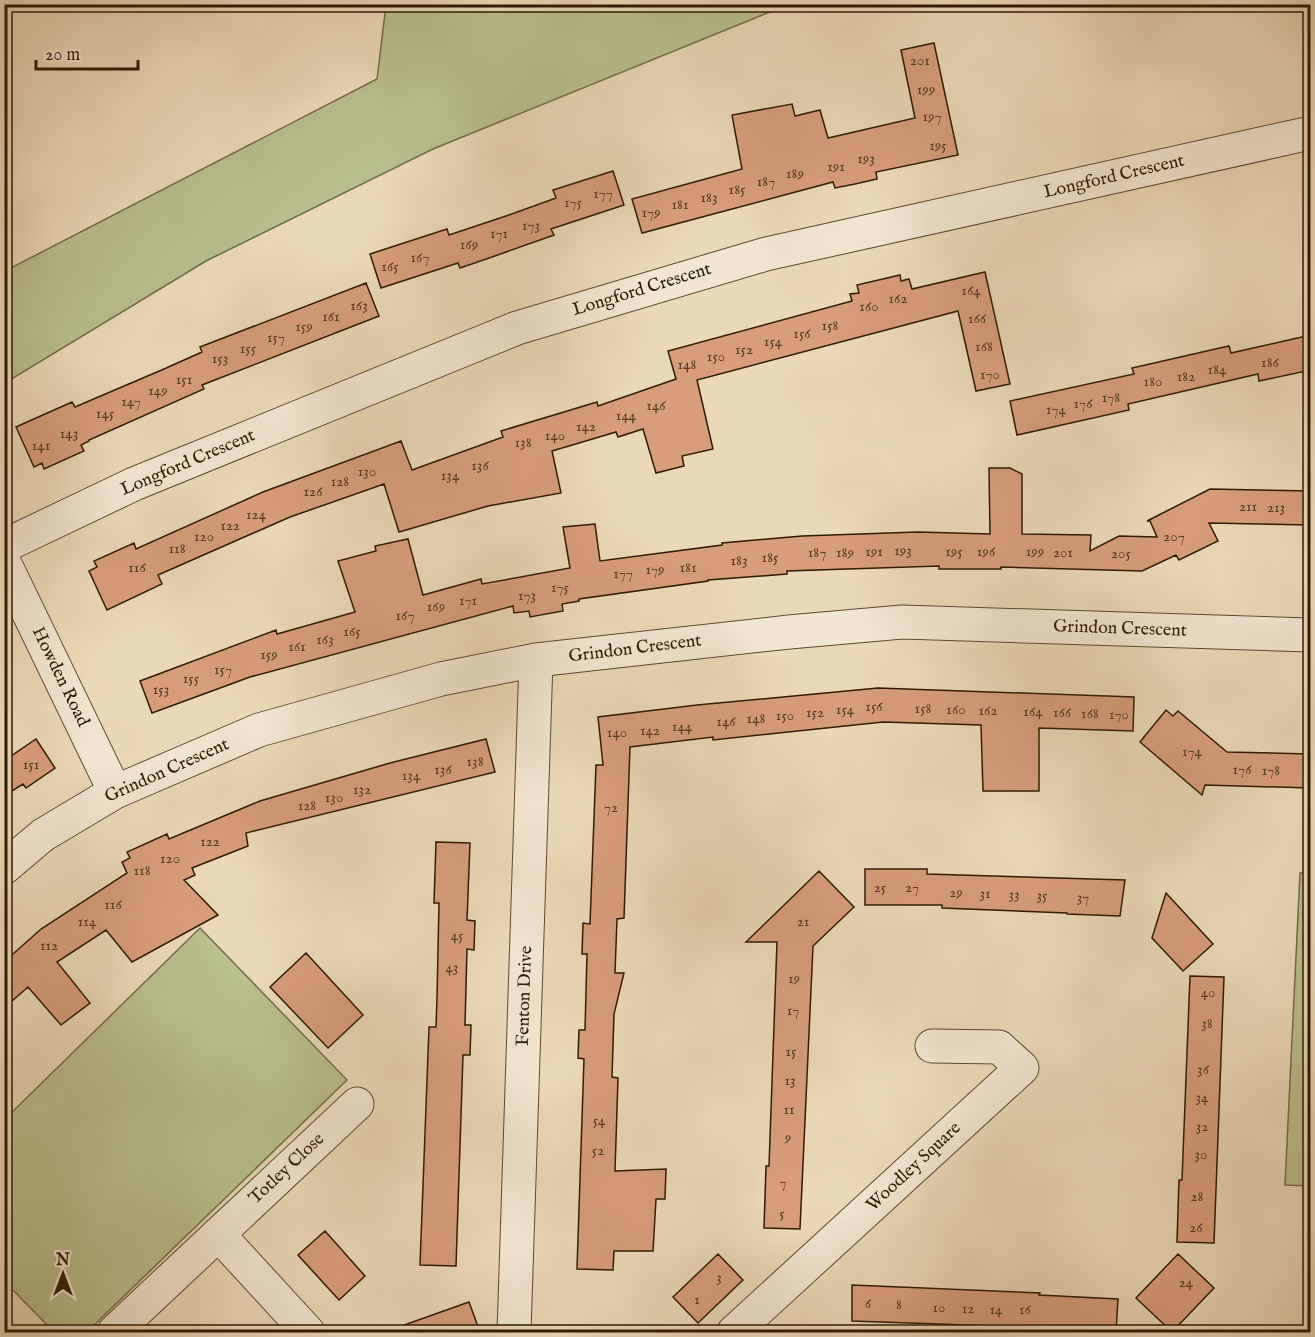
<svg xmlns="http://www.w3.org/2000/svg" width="1315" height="1337" font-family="'IM FELL English',serif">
<rect width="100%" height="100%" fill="#ead9b8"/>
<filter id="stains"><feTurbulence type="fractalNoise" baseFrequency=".00333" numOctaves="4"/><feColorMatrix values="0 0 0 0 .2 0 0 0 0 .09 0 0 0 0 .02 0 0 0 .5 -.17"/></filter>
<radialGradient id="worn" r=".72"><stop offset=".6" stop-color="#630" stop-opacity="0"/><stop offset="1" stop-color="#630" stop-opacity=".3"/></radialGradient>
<!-- green -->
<path fill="#b9bf8d" stroke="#746d48" stroke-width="1.5" d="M 386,5 L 787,5 L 433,149 L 206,261 L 5,383 L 5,271 L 377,79 Z
M 1300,873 L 1310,873 L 1310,1186 L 1285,1185 Z
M 200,928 L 347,1080 L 87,1332 L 54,1332 L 5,1282 L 5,1119 Z"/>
<!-- building -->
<path fill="#d89d7b" stroke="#2e1b03" stroke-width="1.5" d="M 934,43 L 958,155 L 876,172 L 877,179 L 855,184 L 835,188 L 833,182 L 642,233 L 632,199 L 742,169 L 732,115 L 792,104 L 795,116 L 820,110 L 828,138 L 915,118 L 901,50 Z
M 613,171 L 624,205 L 551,229 L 554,235 L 492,257 L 460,268 L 458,263 L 381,288 L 370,254 L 447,229 L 449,235 L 509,215 L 556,198 L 553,190 Z
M 985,272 L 1010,384 L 976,391 L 958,311 L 697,380 L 713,449 L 682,456 L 684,466 L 656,473 L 643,429 L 618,437 L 616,432 L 552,451 L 561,493 L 488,506 L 399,532 L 384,484 L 290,517 L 158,575 L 162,584 L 107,610 L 89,571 L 97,567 L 94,561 L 134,543 L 136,549 L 263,492 L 401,441 L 412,470 L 503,437 L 501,431 L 597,402 L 598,406 L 676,379 L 668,351 L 852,301 L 850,294 L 859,293 L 857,285 L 900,275 L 901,281 L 909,279 L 912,289 Z
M 366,283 L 379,316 L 202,385 L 204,389 L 89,440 L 89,441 L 81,445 L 84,451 L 44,469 L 42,463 L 34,467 L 16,427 L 72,402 L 75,407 L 164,369 L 202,352 L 200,347 Z
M 1311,335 L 1311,370 L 1259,381 L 1258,374 L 1128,404 L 1129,410 L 1017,435 L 1010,401 L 1134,374 L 1132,368 L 1229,346 L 1231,353 Z
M 989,468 L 1010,468 L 1022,474 L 1022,534 L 1091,535 L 1090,551 L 1119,536 L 1157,537 L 1150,521 L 1147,521 L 1210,489 L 1311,491 L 1311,525 L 1209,523 L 1218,541 L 1179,560 L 1176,555 L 1142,571 L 1001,567 L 1001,569 L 939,569 L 939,566 L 787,571 L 787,574 L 708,580 L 708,581 L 579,599 L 579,601 L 562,604 L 563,611 L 530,617 L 529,611 L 514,613 L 513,606 L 250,677 L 152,713 L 140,681 L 276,630 L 277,634 L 355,612 L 338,561 L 376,551 L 375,546 L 408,539 L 423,595 L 481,579 L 482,584 L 570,568 L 563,527 L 595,524 L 600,561 L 722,545 L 722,543 L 802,536 L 918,532 L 990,534 Z
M 878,688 L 1134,697 L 1133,731 L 1039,728 L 1039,791 L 983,791 L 981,725 L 883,722 L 713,740 L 713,737 L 630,747 L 624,918 L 617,919 L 615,973 L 624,973 L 614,1014 L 612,1077 L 618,1078 L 615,1171 L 666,1169 L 665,1199 L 656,1199 L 653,1251 L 614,1251 L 613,1270 L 577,1269 L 584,1059 L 578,1058 L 579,1030 L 585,1030 L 587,954 L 582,954 L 583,923 L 590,924 L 596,765 L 603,765 L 598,717 L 697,705 Z
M 1166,710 L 1173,716 L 1178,711 L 1227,752 L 1311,754 L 1311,788 L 1205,785 L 1202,795 L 1140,742 Z
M 36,739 L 55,768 L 26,788 L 23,784 L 4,796 L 4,761 Z
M 486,739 L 495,772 L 246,833 L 248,846 L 192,868 L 195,875 L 184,880 L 218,915 L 132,962 L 106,930 L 57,962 L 90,1003 L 61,1025 L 28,987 L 4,1008 L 4,962 L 41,929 L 127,873 L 122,862 L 130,858 L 127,852 L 167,834 L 169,839 L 260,801 L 390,763 Z
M 436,842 L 470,843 L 467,920 L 475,921 L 474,950 L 467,949 L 465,1025 L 471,1025 L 470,1055 L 463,1055 L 456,1266 L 420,1265 L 429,1027 L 436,1027 L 437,998 L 439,903 L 434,903 Z
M 865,869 L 927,869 L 927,874 L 1125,880 L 1120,916 L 1067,914 L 1067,913 L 942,908 L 942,905 L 865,905 Z
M 819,871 L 854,907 L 813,946 L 800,1229 L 764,1228 L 766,1166 L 769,1166 L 777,942 L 746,942 Z
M 1166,893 L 1213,944 L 1183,971 L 1152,938 Z
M 306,953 L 363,1015 L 328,1048 L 270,987 Z
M 1190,976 L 1224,977 L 1214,1243 L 1177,1242 L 1179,1180 L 1182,1180 Z
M 325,1231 L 365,1276 L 339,1300 L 298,1255 Z
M 718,1254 L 743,1280 L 698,1323 L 673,1297 Z
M 1178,1254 L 1214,1288 L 1172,1332 L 1136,1298 Z
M 852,1285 L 1040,1293 L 1039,1295 L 1118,1299 L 1116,1332 L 1054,1332 L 1054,1328 L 852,1321 Z
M 469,1302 L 480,1332 L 394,1332 L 393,1329 Z"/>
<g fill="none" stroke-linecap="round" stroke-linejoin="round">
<!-- minor casing -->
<g stroke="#5d4a30" stroke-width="35">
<path id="minor" d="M 4,546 L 134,484 L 517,328 L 766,254 L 1310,133
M 4,562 L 115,792
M 4,868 L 43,835 L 115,792 L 259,730 L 441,679 L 536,660 L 789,632 L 902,622 L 1310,635
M 218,1234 L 308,1332
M 114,1332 L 357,1104
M 514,1332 L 536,660
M 734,1332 L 1022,1068 L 999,1047 L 932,1046"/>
</g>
<!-- minor -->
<use href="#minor" stroke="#f1e6d1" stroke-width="33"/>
</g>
<g text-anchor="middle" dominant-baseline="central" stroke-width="5" stroke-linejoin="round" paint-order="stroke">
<!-- number labels -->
<g font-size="15" fill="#583c21">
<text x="920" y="60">201</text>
<text x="926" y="89">199</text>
<text x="932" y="116">197</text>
<text x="938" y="145">195</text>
<text x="866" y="158">193</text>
<text x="836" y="166">191</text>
<text x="795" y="173">189</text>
<text x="766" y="181">187</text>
<text x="737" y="189">185</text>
<text x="603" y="193">177</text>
<text x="709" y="197">183</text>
<text x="573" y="202">175</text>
<text x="680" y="204">181</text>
<text x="651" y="212">179</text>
<text x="531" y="225">173</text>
<text x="499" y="233">171</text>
<text x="469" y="244">169</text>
<text x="420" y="257">167</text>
<text x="390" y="266">165</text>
<text x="971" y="290">164</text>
<text x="898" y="298">162</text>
<text x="359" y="305">163</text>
<text x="869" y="306">160</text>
<text x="331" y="316">161</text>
<text x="977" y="318">166</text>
<text x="830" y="325">158</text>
<text x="304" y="326">159</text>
<text x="802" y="333">156</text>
<text x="276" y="337">157</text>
<text x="773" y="341">154</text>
<text x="984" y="346">168</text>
<text x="248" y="348">155</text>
<text x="744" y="349">152</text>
<text x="716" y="356">150</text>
<text x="220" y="358">153</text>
<text x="1270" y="362">186</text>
<text x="687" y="364">148</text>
<text x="1217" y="369">184</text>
<text x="990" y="374">170</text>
<text x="1186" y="376">182</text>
<text x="184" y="379">151</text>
<text x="1153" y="381">180</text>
<text x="158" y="390">149</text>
<text x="1111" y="397">178</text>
<text x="131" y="401">147</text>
<text x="1083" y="403">176</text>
<text x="656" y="405">146</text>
<text x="1056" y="409">174</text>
<text x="105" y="413">145</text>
<text x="626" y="415">144</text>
<text x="586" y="426">142</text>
<text x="69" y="433">143</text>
<text x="555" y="435">140</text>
<text x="523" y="442">138</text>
<text x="41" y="445">141</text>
<text x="480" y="465">136</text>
<text x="367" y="471">130</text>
<text x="450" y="475">134</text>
<text x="340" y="481">128</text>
<text x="313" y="491">126</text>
<text x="1248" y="506">211</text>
<text x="1276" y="507">213</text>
<text x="256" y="514">124</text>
<text x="230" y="525">122</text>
<text x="204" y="536">120</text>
<text x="1174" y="536">207</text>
<text x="177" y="548">118</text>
<text x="903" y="550">193</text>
<text x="874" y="551">191</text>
<text x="954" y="551">195</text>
<text x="986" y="551">196</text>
<text x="1035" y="551">199</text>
<text x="817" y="552">187</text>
<text x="845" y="552">189</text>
<text x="1063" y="552">201</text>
<text x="1121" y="553">205</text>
<text x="770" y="557">185</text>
<text x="739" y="560">183</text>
<text x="137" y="567">116</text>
<text x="688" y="567">181</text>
<text x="655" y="569">179</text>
<text x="623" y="573">177</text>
<text x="560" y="587">175</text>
<text x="527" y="595">173</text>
<text x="468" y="600">171</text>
<text x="436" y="606">169</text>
<text x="405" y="615">167</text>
<text x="352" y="631">165</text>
<text x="325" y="639">163</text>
<text x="297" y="646">161</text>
<text x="269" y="654">159</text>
<text x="223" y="669">157</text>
<text x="191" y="678">155</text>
<text x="161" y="689">153</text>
<text x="874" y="706">156</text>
<text x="923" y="708">158</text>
<text x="845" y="709">154</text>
<text x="956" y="709">160</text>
<text x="988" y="710">162</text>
<text x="1033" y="711">164</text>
<text x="815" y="712">152</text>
<text x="1062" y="712">166</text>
<text x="1090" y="713">168</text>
<text x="1119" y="714">170</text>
<text x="785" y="715">150</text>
<text x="756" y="718">148</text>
<text x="726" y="721">146</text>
<text x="682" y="726">144</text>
<text x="650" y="730">142</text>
<text x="617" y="732">140</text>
<text x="1192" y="751">174</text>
<text x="475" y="761">138</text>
<text x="31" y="764">151</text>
<text x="443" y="769">136</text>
<text x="1242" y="769">176</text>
<text x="1271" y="770">178</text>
<text x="411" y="775">134</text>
<text x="362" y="789">132</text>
<text x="334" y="797">130</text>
<text x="307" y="805">128</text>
<text x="611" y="807">72</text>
<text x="210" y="841">122</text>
<text x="170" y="858">120</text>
<text x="142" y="870">118</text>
<text x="880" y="887">25</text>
<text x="912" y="887">27</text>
<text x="956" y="892">29</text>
<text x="985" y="893">31</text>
<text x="1014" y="894">33</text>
<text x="1042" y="895">35</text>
<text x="1083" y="897">37</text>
<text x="113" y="904">116</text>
<text x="87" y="921">114</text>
<text x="803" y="921">21</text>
<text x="457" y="935">45</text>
<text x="49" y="945">112</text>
<text x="452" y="967">43</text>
<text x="794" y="978">19</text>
<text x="1208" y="992">40</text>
<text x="793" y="1010">17</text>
<text x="1207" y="1023">38</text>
<text x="791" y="1051">15</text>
<text x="1203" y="1069">36</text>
<text x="790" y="1080">13</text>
<text x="1202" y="1097">34</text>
<text x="789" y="1109">11</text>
<text x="599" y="1120">54</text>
<text x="1202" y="1126">32</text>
<text x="788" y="1137">9</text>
<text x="598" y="1150">52</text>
<text x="1201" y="1154">30</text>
<text x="783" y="1182">7</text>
<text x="1197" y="1196">28</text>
<text x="782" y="1213">5</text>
<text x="1196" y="1227">26</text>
<text x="719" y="1277">3</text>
<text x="1186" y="1282">24</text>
<text x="697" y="1299">1</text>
<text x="868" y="1303">6</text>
<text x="899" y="1304">8</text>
<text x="939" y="1307">10</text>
<text x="968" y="1308">12</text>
<text x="996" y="1309">14</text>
<text x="1025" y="1309">16</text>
</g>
<!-- street labels -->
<g font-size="18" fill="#2e1b03" stroke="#f1e6d1">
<text transform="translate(1114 177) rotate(-13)">Longford Crescent</text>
<text transform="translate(642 290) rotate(-17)">Longford Crescent</text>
<text transform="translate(188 463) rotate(-23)">Longford Crescent</text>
<text transform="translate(1120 629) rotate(2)">Grindon Crescent</text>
<text transform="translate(635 649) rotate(-7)">Grindon Crescent</text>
<text transform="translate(60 677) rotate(64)">Howden Road</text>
<text transform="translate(167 771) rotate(-24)">Grindon Crescent</text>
<text transform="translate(525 996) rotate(-88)">Fenton Drive</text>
<text transform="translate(914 1167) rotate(-43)">Woodley Square</text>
<text transform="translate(287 1169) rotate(-43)">Totley Close</text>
</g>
</g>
<!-- margin -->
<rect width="1315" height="1337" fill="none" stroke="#ead9b8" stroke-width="24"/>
<rect x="6" y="6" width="1303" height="1325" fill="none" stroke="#2e1b03" stroke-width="3"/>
<rect x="12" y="12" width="1291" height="1313" fill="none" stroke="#2e1b03" stroke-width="1.5"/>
<!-- north arrow -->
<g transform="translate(63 1274)" stroke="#f1e6d1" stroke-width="4.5" paint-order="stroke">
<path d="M0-4.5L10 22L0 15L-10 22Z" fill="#2e1b03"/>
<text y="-9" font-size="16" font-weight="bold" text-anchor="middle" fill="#2e1b03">N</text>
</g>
<!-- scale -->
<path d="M36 60v9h102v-9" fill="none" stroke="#2e1b03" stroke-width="3"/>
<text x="45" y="60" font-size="18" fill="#2e1b03" stroke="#f1e6d1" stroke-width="4.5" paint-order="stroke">20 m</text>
<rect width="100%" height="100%" filter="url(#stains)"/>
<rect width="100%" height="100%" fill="url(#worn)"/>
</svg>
